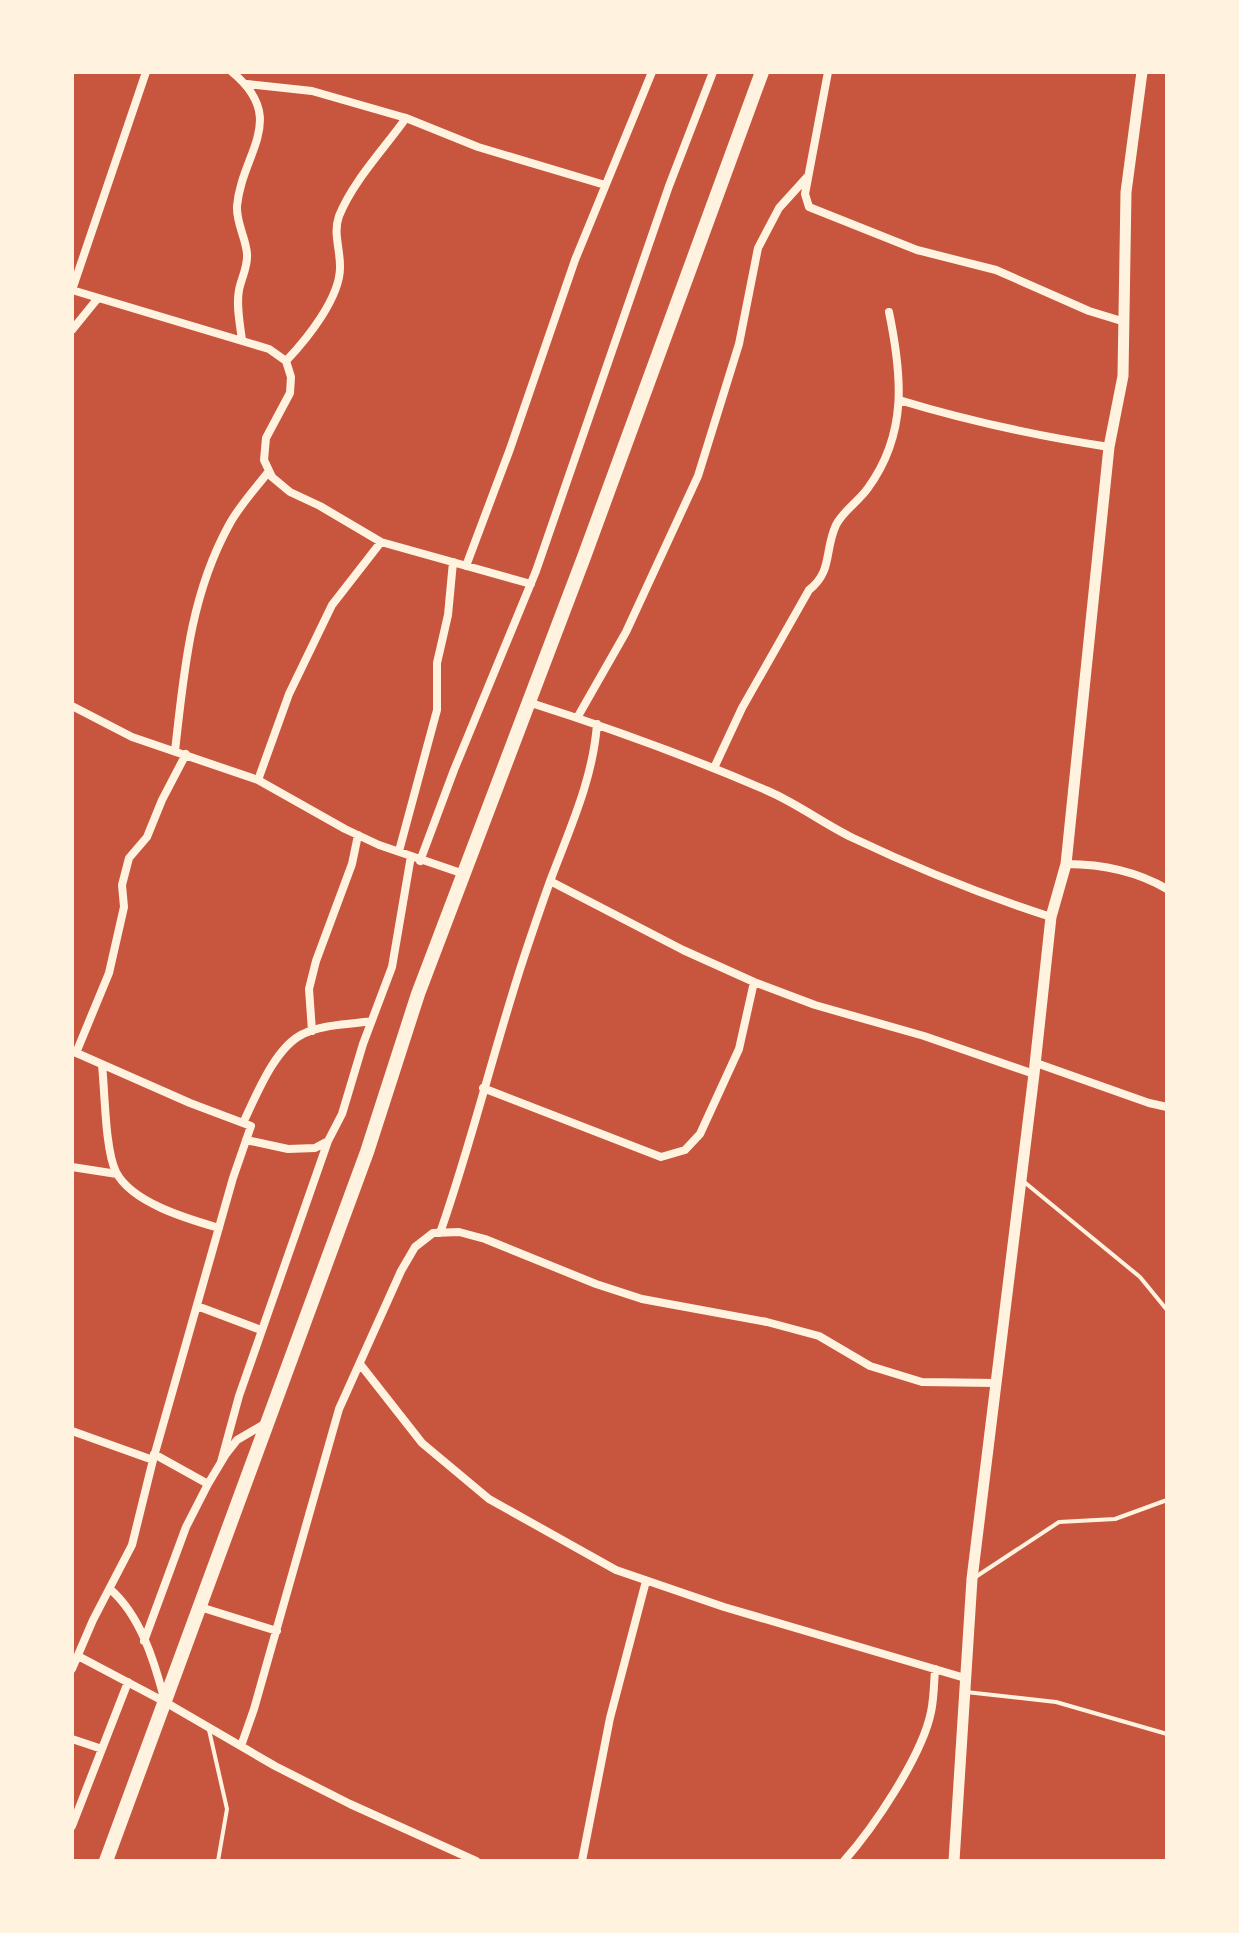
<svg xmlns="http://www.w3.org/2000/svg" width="1239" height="1933" font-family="'Source Sans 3',sans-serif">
<rect width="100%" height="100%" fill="#c8553d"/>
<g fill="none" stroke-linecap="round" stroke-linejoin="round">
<!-- service -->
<path stroke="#fff3e0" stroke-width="4" d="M 1023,1181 L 1140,1277 L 1167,1310
M 974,1578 L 1059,1522 L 1115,1519 L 1167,1500
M 966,1692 L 1056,1702 L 1167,1734
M 209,1730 L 227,1809 L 218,1861"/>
<!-- minor -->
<path stroke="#fff3e0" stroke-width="8" d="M 232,72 C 289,119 242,152 237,206 C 236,223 246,238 247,254 C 248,267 241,279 239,290 C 236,306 240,324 242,340
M 828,72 L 805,194 L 809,207 L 917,250 L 996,270 L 1089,311 L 1125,322
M 247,84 L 312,91 L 406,118 L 478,147 L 605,185
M 72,290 L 269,349 L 286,361 L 291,377 L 290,393 L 266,438 L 264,460 L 272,477 L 290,492 L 320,506 L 381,542 L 531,584
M 72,290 L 146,72
M 72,330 L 98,298
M 286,361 C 307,339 341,297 340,266 C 340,248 333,233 339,216 C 353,181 384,149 406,118
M 899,400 C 968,421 1038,436 1109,447
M 466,566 L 510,449 L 575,260 L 652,72
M 528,702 C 610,728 690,757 768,791 C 798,804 824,824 853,838 C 918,869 983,895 1051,917
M 72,706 L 132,737 L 258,780 L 345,829 L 379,845 L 464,874
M 577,718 L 626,632 L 698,476 L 739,344 L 758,248 L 779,208 L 808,176
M 175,751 C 184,672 190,596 229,525 C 239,506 256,488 269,471
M 714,768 L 742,708 L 809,590 C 833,571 824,551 836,525 C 843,511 859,501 868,488 C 908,433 902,375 889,312
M 258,780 L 289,694 L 332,605 L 381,542
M 399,851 L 437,710 L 437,663 L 448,615 L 453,562
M 420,861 L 454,770 L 536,571 L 669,186 L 713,72
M 1066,864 C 1101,864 1136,871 1167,889
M 550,881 L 683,950 L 754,982 L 815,1005 L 924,1036 L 1034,1074
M 312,1031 L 309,989 L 316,961 L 352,864 L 358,835
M 72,1051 L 190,1103 L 251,1126 L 233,1178 L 153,1460 L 132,1545 L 93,1620 L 72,1669
M 76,1053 L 109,973 L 124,907 L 122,885 L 129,858 L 147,837 L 162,800 L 186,754
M 1036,1063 L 1149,1103 L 1167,1107
M 102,1065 C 105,1092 105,1150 116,1172 C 132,1203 188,1219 219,1228
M 483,1088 L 661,1157 L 685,1150 L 700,1134 L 739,1049 L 754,982
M 243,1123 C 256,1096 275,1047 303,1034 C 323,1024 349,1025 371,1021
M 246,1140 L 288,1149 L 315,1148 L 328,1141 L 342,1114 L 363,1044 L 392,967 L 411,856
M 72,1167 L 117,1174
M 440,1233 C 472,1142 494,1048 524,957 C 533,930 542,903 552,876 C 571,826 593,778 597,724
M 197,1306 L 261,1330
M 360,1364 L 422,1443 L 489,1499 L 616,1570 L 724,1607 L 965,1678
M 72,1431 L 153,1460
M 154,1454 L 208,1484
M 221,1462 L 239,1396 L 328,1141
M 110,1589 C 140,1615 154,1660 164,1698
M 200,1607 L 277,1631
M 144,1641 L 186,1527 L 208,1484 L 226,1454 L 237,1440 L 266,1423
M 78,1656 L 165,1702 L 275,1766 L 350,1804 L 476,1861
M 72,1739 L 102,1749
M 241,1746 L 254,1709 L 339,1409 L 401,1271 L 415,1247 L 433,1233 L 459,1232 L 485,1239 L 596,1284 L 642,1299 L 767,1322 L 819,1336 L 870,1366 L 922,1382 L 996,1383
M 72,1826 L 128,1682
M 582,1861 L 610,1718 L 646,1581
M 844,1861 C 874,1827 922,1756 931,1712 C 934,1698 934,1683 935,1669"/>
<!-- tertiary -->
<path stroke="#fff3e0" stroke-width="11" d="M 954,1861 L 972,1579 L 1034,1074 L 1051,917 L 1066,864 L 1109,447 L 1123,376 L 1126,192 L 1142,72"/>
<!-- trunk -->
<path stroke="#fff3e0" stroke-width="14" d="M 106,1861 L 367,1152 L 418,994 L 584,557 L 762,72"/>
</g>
<!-- border -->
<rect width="1239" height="1933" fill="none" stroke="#fff3e0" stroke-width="148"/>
</svg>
